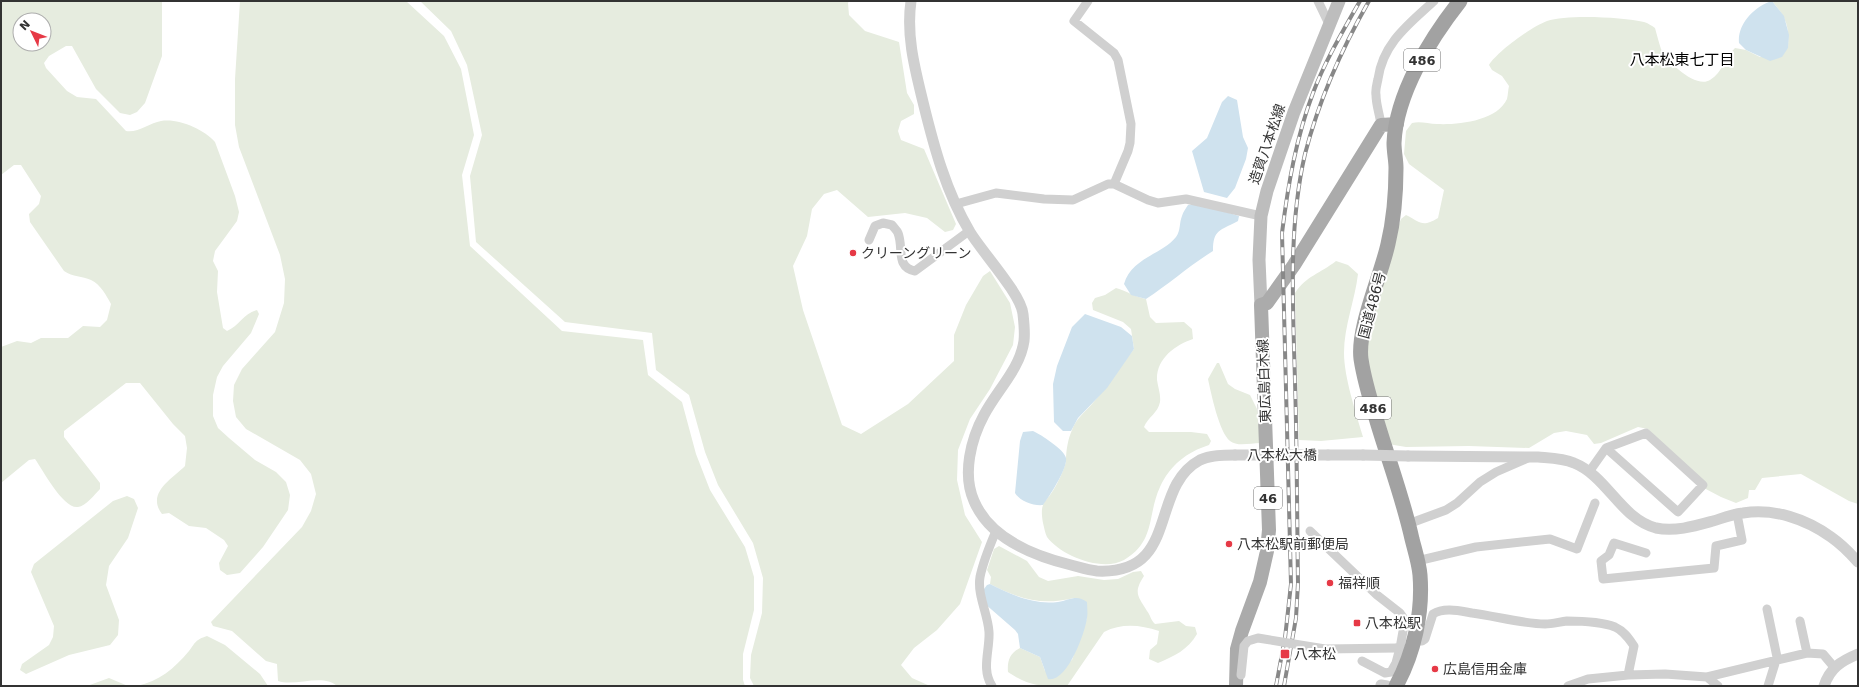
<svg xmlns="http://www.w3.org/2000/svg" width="1859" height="687" font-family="'DejaVu Sans','Noto Sans JP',sans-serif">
<rect width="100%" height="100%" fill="#fff"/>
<!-- green -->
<path fill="#e6ecdf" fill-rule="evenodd" d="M 1,1 L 162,1 L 162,56 L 145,103 L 137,112 L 130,115 L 120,113 L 96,89 L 72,46 L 66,46 L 49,56 L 44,63 L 46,68 L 67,91 L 77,97 L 96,99 L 126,131 C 138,133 150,123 161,121 C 178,118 204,129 215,142 L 235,196 L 239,212 L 237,221 L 215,251 L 213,261 L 218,271 L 217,292 L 223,328 L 227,331 C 239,326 244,313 257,310 L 259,314 L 251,333 L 223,366 L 217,377 L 213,395 L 213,416 L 218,428 L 229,438 L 255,460 L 276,472 L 286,482 L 290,495 L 288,510 L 263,547 L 240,573 L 227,575 L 220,570 L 219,563 L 228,546 L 224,540 L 206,528 L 189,526 L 169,513 L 162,514 C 146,493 172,479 185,466 L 187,448 L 185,436 L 173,424 L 140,383 L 126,383 L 64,431 L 64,437 L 100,483 L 100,489 C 95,494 86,506 78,507 C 63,509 43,470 35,459 L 29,460 L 1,483 L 1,347 L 17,341 L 31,343 L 41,338 L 68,338 L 83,326 L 100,327 L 107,320 L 111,304 C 106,295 101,285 91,280 C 82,276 73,277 64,271 L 30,222 L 29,214 L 39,204 L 41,196 L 21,165 L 14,165 L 1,175 ZM 20,20 L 44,20 L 44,44 L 20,44 Z
M 240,1 L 406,1 L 444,36 L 461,69 L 474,135 L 462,175 L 470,246 L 562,331 L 643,340 L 648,375 L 682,402 L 696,454 L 710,490 L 745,547 L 754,577 L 754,610 L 743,654 L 743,680 L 745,686 L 337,686 C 323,673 295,687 278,681 L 277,664 L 266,661 L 232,631 L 213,626 L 211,622 L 302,527 L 311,511 L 316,494 L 311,474 L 300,460 L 246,429 L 236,417 L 233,401 L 234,385 L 242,369 L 275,332 L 284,303 L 285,279 L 280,255 L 239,147 L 235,125 L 235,79 Z
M 420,1 L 849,1 L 848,3 L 849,15 L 865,31 L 899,42 L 907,93 L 914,105 L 914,114 L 901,121 L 898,131 L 901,140 L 924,149 L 956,224 L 953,230 L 945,232 L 927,218 L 905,213 L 868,217 L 837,190 L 824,194 L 812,209 L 807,236 L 793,266 L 803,310 L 842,425 L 861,434 L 908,404 L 954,361 L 954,335 L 966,305 L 983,276 L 990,271 L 1010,303 L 1015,327 L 1013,345 L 990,389 L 970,419 L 958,450 L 957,480 L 965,515 L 982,542 L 960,604 L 937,630 L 914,648 L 901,665 L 912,678 L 930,686 L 754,686 L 750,678 L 751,655 L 762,613 L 763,578 L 753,543 L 718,485 L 705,452 L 689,395 L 656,370 L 652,333 L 565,322 L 476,242 L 470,176 L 482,135 L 467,65 L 451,31 Z
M 1772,1 L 1858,1 L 1858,504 L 1849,501 L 1801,474 L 1762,478 L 1755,490 L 1749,490 L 1748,498 L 1736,503 L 1721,497 L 1702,487 L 1648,429 L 1638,427 L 1601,443 L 1594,444 L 1587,435 L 1566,431 L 1554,433 L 1529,448 L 1469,446 L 1406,447 L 1388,444 L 1373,397 L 1365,347 L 1389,250 L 1401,219 L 1406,215 C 1420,222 1422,228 1438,218 L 1444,190 L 1409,164 L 1404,154 L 1406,131 L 1412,123 C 1421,121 1428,124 1437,124 C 1458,125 1497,121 1507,99 C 1508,95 1508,90 1509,86 L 1502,76 L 1492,70 L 1489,65 C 1497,52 1531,27 1547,21 C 1567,14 1623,17 1644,22 C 1648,23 1652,26 1655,28 C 1657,35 1659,43 1661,49 C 1667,62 1696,89 1710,80 C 1723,72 1725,57 1735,48 L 1746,50 L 1760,57 L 1788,48 C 1789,25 1787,19 1772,1 Z
M 1336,261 L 1348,265 L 1358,274 C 1355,300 1344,326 1344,353 C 1344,377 1356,413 1363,437 L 1321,441 L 1299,440 L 1295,293 C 1306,276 1321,273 1336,261 Z
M 1116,288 C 1127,291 1135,297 1146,299 L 1150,317 L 1156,323 L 1184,322 L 1192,329 L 1193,339 C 1175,345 1156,359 1157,380 C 1158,387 1161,395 1160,402 C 1158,413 1148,417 1144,427 L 1149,432 L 1191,432 L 1207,434 L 1211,441 L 1209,445 C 1187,452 1170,465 1160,487 C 1147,515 1156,541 1124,560 C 1102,572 1061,556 1047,537 C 1045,533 1044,527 1043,523 C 1042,517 1041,510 1043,505 C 1044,501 1048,498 1050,495 C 1055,489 1066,467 1066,460 C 1066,450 1068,439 1072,430 C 1076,419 1084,413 1092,404 C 1107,387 1120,367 1134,349 L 1131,329 L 1123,322 L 1093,310 L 1092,303 L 1095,298 L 1105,295 Z
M 1217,363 L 1219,363 L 1228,384 L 1235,389 L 1250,395 L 1258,411 L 1260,443 C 1251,443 1237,447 1230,441 C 1219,432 1211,393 1208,379 Z
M 127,496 L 134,499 L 138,508 L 128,538 L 109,566 L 106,585 L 119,620 L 118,635 L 110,645 L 69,655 L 26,674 L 20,670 L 22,664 L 49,645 L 53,637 L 54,626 L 31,572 L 34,564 L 113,501 Z
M 999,546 L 1027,561 L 1039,577 L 1048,581 L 1078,576 L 1104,580 L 1118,579 L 1133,572 L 1141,571 L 1144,576 C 1133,593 1138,596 1147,611 C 1151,616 1150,619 1155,624 L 1179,621 L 1186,626 L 1195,627 L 1197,634 C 1188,650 1174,656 1158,663 L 1149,659 L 1150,650 L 1157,644 L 1159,631 C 1140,625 1122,623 1104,632 L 1067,686 C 1041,686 1030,687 1008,672 C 1007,661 1010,653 1020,648 L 1040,657 L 1045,671 L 1072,660 L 1087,618 L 1074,598 C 1040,606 1020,599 990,584 L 991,577 L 987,570 L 994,549 Z
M 207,636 L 225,645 L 260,674 L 268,686 L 137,686 C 159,681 174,669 189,651 C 196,642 195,640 207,636 Z
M 109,678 L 128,686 L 87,686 Z"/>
<!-- water -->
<path fill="#cfe2ee" d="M 1772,1 L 1784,16 L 1789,35 L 1788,48 L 1782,57 L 1770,61 L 1746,50 L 1739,43 C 1737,24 1755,6 1772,1 Z
M 1228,96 L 1237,100 L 1243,137 L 1248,148 L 1246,159 L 1235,188 L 1227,198 L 1204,192 L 1192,151 L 1207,138 L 1222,102 Z
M 1195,204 L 1203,205 L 1239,216 L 1238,221 C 1220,231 1213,229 1213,251 C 1189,266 1169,284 1146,299 L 1131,295 L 1124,284 C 1131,258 1163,254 1176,237 C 1181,230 1179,223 1182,216 C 1183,212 1186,208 1188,205 Z
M 1085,314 L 1121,327 L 1132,336 L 1134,349 L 1107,388 L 1078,418 L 1071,431 L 1063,431 L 1054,422 L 1053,384 L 1057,366 L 1072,327 Z
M 1033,431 C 1040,434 1065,450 1066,458 C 1068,468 1049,497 1043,505 C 1033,506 1020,501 1015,493 L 1020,441 L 1023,432 Z
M 990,584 C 1012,595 1033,605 1058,602 C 1069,600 1077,594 1087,602 C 1087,607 1088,613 1087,618 C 1085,633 1067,683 1048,679 L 1040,657 L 1020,648 L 1018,634 L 1015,630 L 984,603 L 984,589 L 987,585 Z"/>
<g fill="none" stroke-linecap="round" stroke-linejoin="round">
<!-- minor -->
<path stroke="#d0d0d0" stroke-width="9" d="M 1088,1 L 1074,21 L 1114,53 L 1118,60 L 1131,124 L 1130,143 L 1128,151 L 1114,184
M 1318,1 L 1329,24
M 1381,125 C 1380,115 1376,105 1376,95 C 1375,90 1377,84 1378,79 C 1383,43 1409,24 1434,1
M 956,204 L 996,193 L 1044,199 L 1073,200 L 1108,184 L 1114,184 L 1148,200 L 1158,203 L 1186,199 L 1261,216
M 869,240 L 875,226 L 883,223 L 892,225 C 894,228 897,230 898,233 C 904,248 895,267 915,271 L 969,231
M 1589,472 L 1606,448 L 1646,433 L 1703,485 L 1678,512 L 1606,448
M 1408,524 L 1446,510 L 1457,503 L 1480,482 L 1496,472 L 1528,458
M 1310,531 L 1377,595 L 1400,613 L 1405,620 L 1400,648
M 1646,553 L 1614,543 L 1609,555 L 1601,561 L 1603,579 L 1714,568 L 1716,546 L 1742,540 L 1737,514
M 1417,561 L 1476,547 L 1550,539 L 1577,549 L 1595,503
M 1767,609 L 1777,657 L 1768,686
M 1800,621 L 1807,653
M 1414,641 L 1422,641 L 1425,639 L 1433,614 C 1444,607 1460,611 1472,613 C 1495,616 1524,624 1545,624 C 1552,624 1559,622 1567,621 C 1581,621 1602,622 1615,627 C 1624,631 1629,639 1634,646 L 1628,675
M 1362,661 L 1385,673 L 1391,672 L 1396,663 L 1400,648 L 1397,648
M 1707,677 L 1718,686
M 992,686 C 981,669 990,650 989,632 C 988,614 977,595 980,577 C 983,562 990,545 996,531
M 1568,686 L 1588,679 L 1628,675 L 1665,674 L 1707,677 L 1807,653 L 1823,654 L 1834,667"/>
<!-- tertiary -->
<path stroke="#d0d0d0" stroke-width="11" d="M 911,1 C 906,36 915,69 923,102 C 934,147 946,192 970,232 C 982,252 1021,294 1023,314 C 1024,323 1025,332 1024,341 C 1020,369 997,390 984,415 C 971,439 962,474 974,501 C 990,539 1034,556 1071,565 C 1079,567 1088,570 1097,571 C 1181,575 1148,488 1200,460 C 1210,455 1224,455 1235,455
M 1328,455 L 1363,455
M 1408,456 L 1538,457 C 1550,458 1563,458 1574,463 C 1607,476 1621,519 1656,528 C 1675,532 1695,526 1713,521 C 1723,518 1733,514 1743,513 C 1774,508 1806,519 1831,537 C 1841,544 1850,553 1858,562
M 1381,685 L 1387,686
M 1824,686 C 1830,668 1841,661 1858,654"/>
<!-- secondary -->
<path stroke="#bdbdbd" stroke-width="13" d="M 1261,305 L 1259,260 L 1261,216 L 1267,191 L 1294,112 L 1339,1"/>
<!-- primary -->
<path stroke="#ababab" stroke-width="14" d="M 1236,686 L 1237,649 L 1242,631 L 1260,582 L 1267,551 L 1269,530 L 1261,305 L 1267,303 L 1294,265 L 1381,125 L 1397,124"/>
<!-- trunk -->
<path stroke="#a2a2a2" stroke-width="15" d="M 1396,686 C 1414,653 1423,613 1420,575 C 1419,563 1415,551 1412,539 C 1403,498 1388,459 1376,418 C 1370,399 1364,379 1361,359 C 1357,328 1381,276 1388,244 C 1394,219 1396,193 1396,168 C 1396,160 1394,152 1394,143 C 1396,94 1430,39 1460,1"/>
<!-- rail casing -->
<g stroke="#888" stroke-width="4">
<path id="rail" d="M 1276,686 L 1285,638 L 1291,584 L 1282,233 C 1288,185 1296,138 1313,93 C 1325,61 1343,31 1360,1
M 1284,686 L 1296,618 L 1298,583 C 1297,516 1297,448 1295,381 C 1293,306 1288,228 1305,154 C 1319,100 1341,50 1369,1"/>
</g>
<!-- rail -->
<use href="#rail" stroke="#fff" stroke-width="2.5" stroke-dasharray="8" stroke-linecap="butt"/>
<!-- minor-bridge -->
<path stroke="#d0d0d0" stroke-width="9" d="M 1241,675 L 1244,646 L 1248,641 L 1258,638 L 1325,649 L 1397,648"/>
<!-- tertiary-bridge -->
<path stroke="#d0d0d0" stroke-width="11" d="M 1235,455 L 1328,455
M 1363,455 L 1408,456"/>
</g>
<!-- markers -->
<g fill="#e63946" stroke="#fff" stroke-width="1.5">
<circle cx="853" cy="253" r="4"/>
<circle cx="1229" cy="544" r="4"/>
<circle cx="1330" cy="583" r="4"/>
<rect x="1353" y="619" width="8" height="8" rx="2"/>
<rect x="1280" y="649" width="10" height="10" rx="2"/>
<circle cx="1435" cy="669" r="4"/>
</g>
<g text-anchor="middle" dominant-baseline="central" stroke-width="4" stroke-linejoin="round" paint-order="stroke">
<!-- shield labels -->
<g fill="#fff" stroke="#707070" stroke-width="1">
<rect x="1404" y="49" width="36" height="22" rx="3"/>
<rect x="1355" y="397" width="36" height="22" rx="3"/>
<rect x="1254" y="487" width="28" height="22" rx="3"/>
</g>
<g font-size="13" font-weight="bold" fill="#333">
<text x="1422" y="60">486</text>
<text x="1373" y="408">486</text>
<text x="1268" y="498">46</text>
</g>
<!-- street labels -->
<g font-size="14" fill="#333" stroke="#fff">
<text transform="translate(1267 144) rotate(-71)">造賀八本松線</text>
<text transform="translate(1372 305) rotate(-75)">国道486号</text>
<text transform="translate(1264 381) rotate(-92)">東広島白木線</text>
<text x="1282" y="455">八本松大橋</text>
</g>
<!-- poi labels -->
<g font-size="14" fill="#333" stroke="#fff" text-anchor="start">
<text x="861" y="253">クリーングリーン</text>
<text x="1237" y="544">八本松駅前郵便局</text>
<text x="1338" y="583">福祥順</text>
<text x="1365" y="623">八本松駅</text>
<text x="1294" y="654">八本松</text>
<text x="1443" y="669">広島信用金庫</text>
</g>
<!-- neighbourhood labels -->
<g font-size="15" fill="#000" stroke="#fff">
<text x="1682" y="60">八本松東七丁目</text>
</g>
</g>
<!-- border -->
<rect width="1859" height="687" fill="none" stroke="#333333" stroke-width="4"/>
<!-- north arrow -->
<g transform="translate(32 32) rotate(313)"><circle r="19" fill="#ffffff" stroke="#adadad"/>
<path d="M0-3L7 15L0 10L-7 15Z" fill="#e63946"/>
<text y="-6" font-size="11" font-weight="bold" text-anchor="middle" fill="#333333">N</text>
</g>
</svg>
